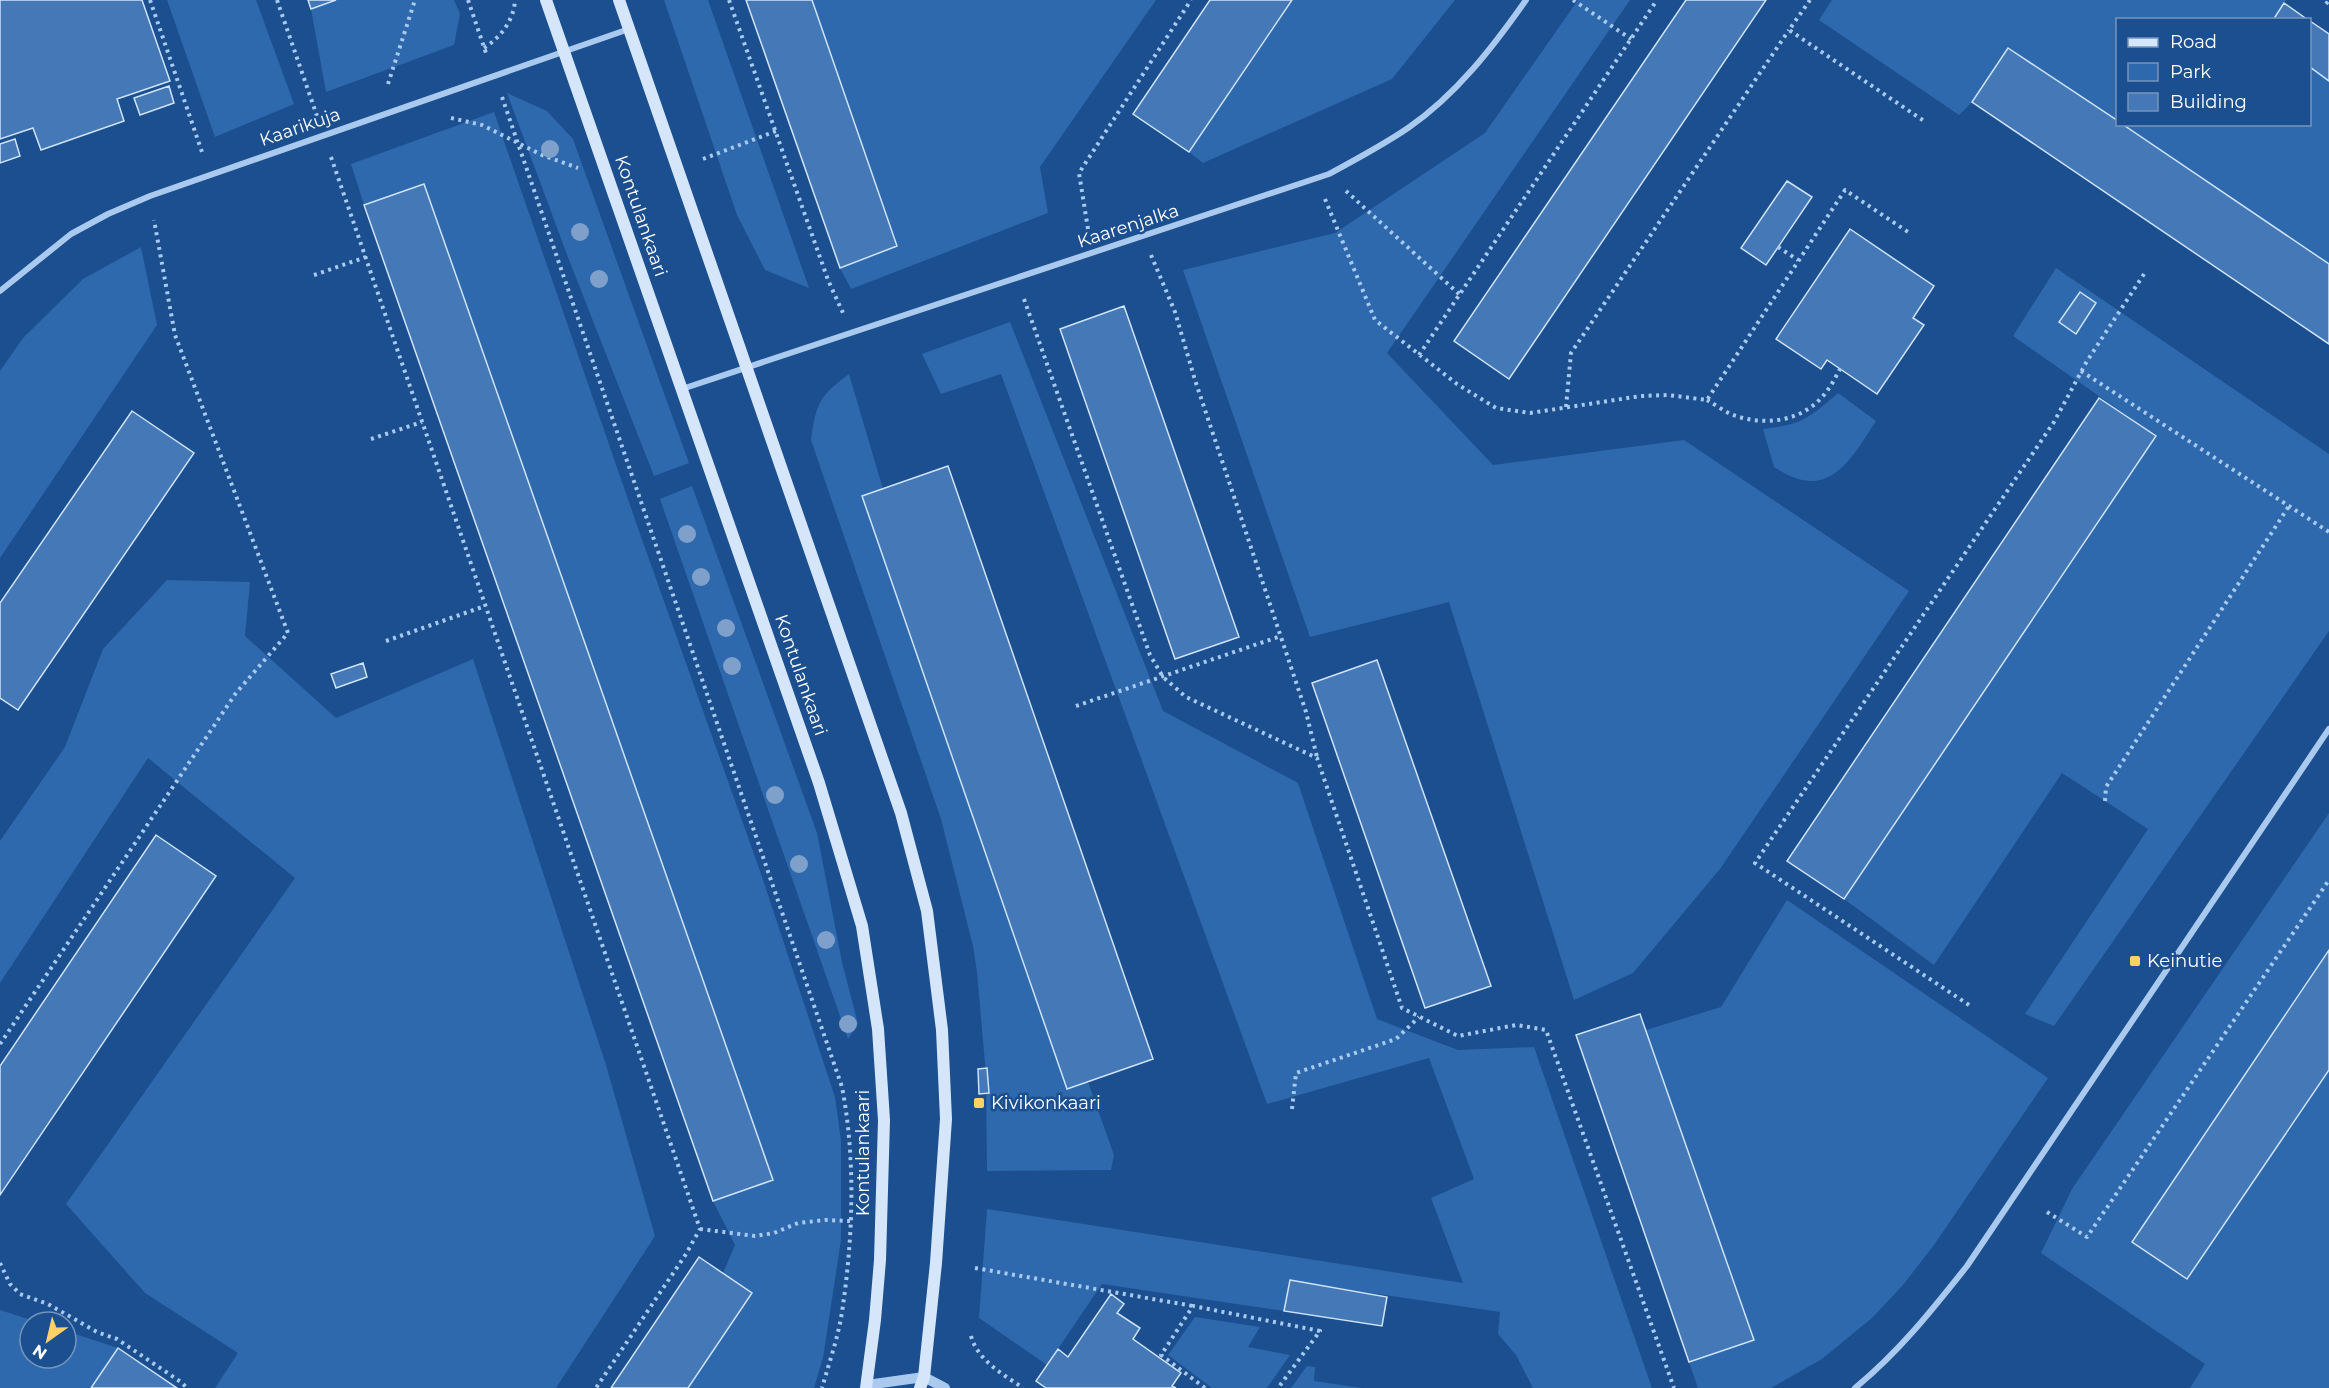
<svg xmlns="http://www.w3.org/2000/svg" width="2329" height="1388" font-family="Montserrat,sans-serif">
<rect width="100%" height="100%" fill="#1b4f8f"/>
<!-- green -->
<path fill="#2e69ad" d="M 167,0 L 256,0 L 294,104 L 215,137 Z
M 336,0 L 454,0 L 460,14 L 454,45 L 326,92 L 311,9 Z
M 664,0 L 708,0 L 809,288 L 765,270 L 737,215 Z
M 812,0 L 1156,0 L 1040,167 L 1048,213 L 851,289 L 840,268 L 897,245 Z
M 1292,0 L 1455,0 L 1392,79 L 1203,163 L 1189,152 Z
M 1578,0 L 1630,0 L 1387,353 L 1493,465 L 1684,440 L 1909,591 L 1720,869 L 1633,973 L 1574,1000 L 1449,602 L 1310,637 L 1183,270 L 1335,233 L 1485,133 Z
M 1832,0 L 2286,0 L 2273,19 L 2118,20 L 2117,121 L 2009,48 L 1972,102 L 1959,115 L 1819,20 Z
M 2310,67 L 2329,81 L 2329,264 L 2122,125 L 2310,124 Z
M 507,93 L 547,111 L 573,139 L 689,463 L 654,476 L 569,260 Z
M 494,112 L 639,531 L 760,871 L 835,1097 L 841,1140 L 841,1240 L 823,1358 L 814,1388 L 688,1388 L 752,1293 L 723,1273 L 735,1245 L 713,1201 L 772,1180 L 424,185 L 364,205 L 351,164 Z
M 141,247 L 157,325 L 0,558 L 0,371 L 23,338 L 83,279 Z
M 2056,268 L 2329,454 L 2329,631 L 2054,1026 L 2025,1014 L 2148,829 L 2062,773 L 1934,965 L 1844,899 L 2156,436 L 2013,336 Z
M 1010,322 L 1163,711 L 1298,783 L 1377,1019 L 1458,1050 L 1534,1047 L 1652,1388 L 1533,1388 L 1516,1355 L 1498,1334 L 1500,1312 L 1290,1281 L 1284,1311 L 1102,1284 L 1047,1365 L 979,1318 L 987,1209 L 1463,1283 L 1431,1198 L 1474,1179 L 1429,1058 L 1267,1104 L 1001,374 L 941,394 L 922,354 Z
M 849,374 L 883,489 L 862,497 L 1067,1089 L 1088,1082 L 1114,1155 L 1111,1170 L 987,1171 L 986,1075 L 977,972 L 973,946 L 941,819 L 811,440 C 816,404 819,396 849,374 Z
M 1838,393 L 1876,421 C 1849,463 1827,503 1774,467 L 1763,429 C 1803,424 1808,419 1838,393 Z
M 692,486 L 817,833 L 842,962 L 858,1024 L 848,1039 L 660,499 Z
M 167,580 L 250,582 L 245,636 L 336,718 L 473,659 L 606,1065 L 655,1236 L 556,1388 L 215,1388 L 238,1353 L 145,1293 L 66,1204 L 295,878 L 148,758 L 0,983 L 0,841 L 65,747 L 103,649 Z
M 2329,813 L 2329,1388 L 2190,1388 L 2205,1364 L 2041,1253 L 2072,1189 Z
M 1787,900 L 2048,1078 L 1934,1245 L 1903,1285 L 1872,1318 L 1822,1359 L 1771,1388 L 1698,1388 L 1689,1362 L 1754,1339 L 1646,1030 L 1721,1007 Z
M 0,1310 L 37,1322 L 30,1322 L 30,1358 L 66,1358 L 66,1331 L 118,1348 L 91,1388 L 0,1388 Z
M 1195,1317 L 1260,1327 L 1248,1347 L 1290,1355 L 1267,1388 L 1212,1388 L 1168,1355 Z
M 1307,1366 L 1315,1367 L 1314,1381 L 1362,1388 L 1291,1388 Z"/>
<!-- building -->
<path fill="#4478b7" stroke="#cfe3fa" stroke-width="1.5" d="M 0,0 L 142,0 L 170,81 L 117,99 L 124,121 L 41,150 L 33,128 L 0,139 Z
M 308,0 L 336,0 L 311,9 Z
M 746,0 L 812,0 L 897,246 L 840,268 Z
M 1210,0 L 1292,0 L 1189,152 L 1133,114 Z
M 1686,0 L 1766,0 L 1509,379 L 1454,341 Z
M 2284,3 L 2308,20 L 2273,20 Z
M 2310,21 L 2329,34 L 2329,81 L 2310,67 Z
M 2008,48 L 2118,121 L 2118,124 L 2122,124 L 2329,264 L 2329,344 L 1972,102 Z
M 169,86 L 174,103 L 140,115 L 134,98 Z
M 15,139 L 20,156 L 0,163 L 0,144 Z
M 1787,181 L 1812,197 L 1766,265 L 1741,248 Z
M 424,184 L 773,1180 L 713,1201 L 364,205 Z
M 1850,229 L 1934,286 L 1913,318 L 1924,325 L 1877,394 L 1827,360 L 1821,369 L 1776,339 Z
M 2080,292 L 2096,303 L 2076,334 L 2059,322 Z
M 1124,306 L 1239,637 L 1175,659 L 1060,329 Z
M 2099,398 L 2156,436 L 1844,899 L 1787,861 Z
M 132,411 L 194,453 L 18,710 L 0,698 L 0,603 Z
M 948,466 L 1153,1059 L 1067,1089 L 862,496 Z
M 1377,660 L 1491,986 L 1425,1008 L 1312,683 Z
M 363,663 L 367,677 L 336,688 L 331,674 Z
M 156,835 L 216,876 L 0,1195 L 0,1066 Z
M 2329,950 L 2329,1070 L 2187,1279 L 2132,1242 Z
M 1640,1014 L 1754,1340 L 1689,1362 L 1576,1035 Z
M 987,1068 L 989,1093 L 979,1094 L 978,1069 Z
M 699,1257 L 752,1293 L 688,1388 L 611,1388 Z
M 1290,1280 L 1387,1297 L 1382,1326 L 1284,1311 Z
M 1111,1294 L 1124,1304 L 1117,1313 L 1140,1328 L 1133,1339 L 1181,1373 L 1172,1386 L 1176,1388 L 1046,1388 L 1036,1381 L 1058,1349 L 1068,1357 Z
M 118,1348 L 177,1388 L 91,1388 Z"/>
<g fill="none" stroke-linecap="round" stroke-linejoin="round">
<!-- path -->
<path stroke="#a9c9ee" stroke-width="4" stroke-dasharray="3 4.5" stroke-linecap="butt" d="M 150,0 L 203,155
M 277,0 L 317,116
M 468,0 L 487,56
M 729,0 L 828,280 L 843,313
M 1573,0 L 1631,39
M 1810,0 L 1789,30 L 1924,121
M 2326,4 L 2329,0
M 484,48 C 501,37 514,20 515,0
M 388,84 L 415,0
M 502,97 L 842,1087 C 856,1160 853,1239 842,1312 C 838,1338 829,1363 822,1388
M 451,118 L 482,125 L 542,155 L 578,168
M 331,157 L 700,1229 L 686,1254 L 596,1388
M 703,159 L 776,131
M 1346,191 L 1459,294
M 1325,199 L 1375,320 L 1457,384 L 1496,408 L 1530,413 L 1641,396 L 1668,395 L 1707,400 L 1845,190 L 1908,232
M 1088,229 L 1079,173 L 1191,0
M 1778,247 L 1798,260
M 1151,255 L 1175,312 L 1195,380 L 1306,712 L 1317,757
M 314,275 L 366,257
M 1024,299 L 1150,655 L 1163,677 L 1186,697 L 1317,758 L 1402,1008 L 1458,1036 L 1516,1025 L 1546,1030 L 1674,1388
M 1419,355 L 1657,0
M 2081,371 L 2329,532
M 1707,400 C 1716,405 1726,413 1736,416 C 1766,426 1801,421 1822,397 C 1830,389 1835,378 1840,369
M 1566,407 L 1571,353 L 1789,30
M 371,439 L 422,422
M 386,641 L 485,606
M 1076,706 L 1281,636
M 2105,801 L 2106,787 L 2289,506
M 1969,1005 L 1755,863 L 2054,422 L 2087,361 L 2146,271
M 0,1044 L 236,693 L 288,633 L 175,335 L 154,220
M 1292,1109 L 1296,1073 L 1396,1039 L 1419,1017
M 2047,1212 L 2087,1237 L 2329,880
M 700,1229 L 755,1236 L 774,1233 L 798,1223 L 825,1220 L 850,1221
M 0,1263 L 10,1284 L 20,1294 L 48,1304 L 97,1332 L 117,1339 L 181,1382 L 187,1388
M 975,1268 L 1193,1306
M 971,1336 C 978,1361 1003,1374 1023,1388
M 1205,1388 L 1161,1355 L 1193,1306 L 1320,1331 L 1278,1388"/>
<!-- minor -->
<path stroke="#a9c9ee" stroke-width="6" d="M 0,291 L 71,234 L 108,214 L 150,196 L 629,29
M 682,389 L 1329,174 C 1355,160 1383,145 1408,128 C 1456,95 1493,47 1526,0
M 1855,1388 C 1899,1352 1932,1310 1967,1266 L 2329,729"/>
<!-- tertiary -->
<path stroke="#a9c9ee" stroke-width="10" d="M 867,1385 L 924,1377 L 945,1388"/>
<!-- secondary -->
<path stroke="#d6e6fa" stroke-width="12" d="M 546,0 L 819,783 L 862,926 L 878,1029 L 884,1120 L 880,1260 L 875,1320 L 866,1388
M 619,0 L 901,813 L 927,911 L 942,1030 L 946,1119 L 936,1263 L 924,1377 L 920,1388"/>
</g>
<!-- trees -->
<g fill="#7ea0ca">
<circle cx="550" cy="149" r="9"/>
<circle cx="580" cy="232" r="9"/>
<circle cx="599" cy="279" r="9"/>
<circle cx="687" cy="534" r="9"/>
<circle cx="701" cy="577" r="9"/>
<circle cx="726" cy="628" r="9"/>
<circle cx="732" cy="666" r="9"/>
<circle cx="775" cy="795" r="9"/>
<circle cx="799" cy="864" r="9"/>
<circle cx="826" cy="940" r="9"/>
<circle cx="848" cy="1024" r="9"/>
</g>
<!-- markers -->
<g fill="#ffd166" stroke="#1b4f8f" stroke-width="2">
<rect x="2129" y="955" width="12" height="12" rx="3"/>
<rect x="973" y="1097" width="12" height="12" rx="3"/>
</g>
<g text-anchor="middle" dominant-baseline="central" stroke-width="5" stroke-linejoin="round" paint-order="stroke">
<!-- street labels -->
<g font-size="18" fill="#fff" stroke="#1b4f8f">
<text transform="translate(300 127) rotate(-19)">Kaarikuja</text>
<text transform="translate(641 216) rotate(71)">Kontulankaari</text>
<text transform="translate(1128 226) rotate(-18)">Kaarenjalka</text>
<text transform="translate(801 675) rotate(71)">Kontulankaari</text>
<text transform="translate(863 1153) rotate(-90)">Kontulankaari</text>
</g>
<!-- poi labels -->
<g font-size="18" fill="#fff" stroke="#1b4f8f" text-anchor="start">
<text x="2147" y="961">Keinutie</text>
<text x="991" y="1103">Kivikonkaari</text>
</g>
</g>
<!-- legend -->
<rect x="2116" y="18" width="195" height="108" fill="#1b4f8f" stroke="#7695bc" stroke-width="1.5"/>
<rect x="2128" y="38" width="30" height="9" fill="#d6e6fa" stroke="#7695bc" stroke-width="1.5"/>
<text x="2170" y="48" font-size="18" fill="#ffffff">Road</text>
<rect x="2128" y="63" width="30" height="18" fill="#2e69ad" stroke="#7695bc" stroke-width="1.5"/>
<text x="2170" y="78" font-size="18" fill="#ffffff">Park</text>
<rect x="2128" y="93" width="30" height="18" fill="#4478b7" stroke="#7695bc" stroke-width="1.5"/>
<text x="2170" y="108" font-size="18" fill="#ffffff">Building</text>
<!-- north arrow -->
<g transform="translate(48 1340) rotate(214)"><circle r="28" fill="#1b4f8f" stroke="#7695bc" stroke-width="1.5"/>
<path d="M0-4.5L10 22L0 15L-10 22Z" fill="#ffd166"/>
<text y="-9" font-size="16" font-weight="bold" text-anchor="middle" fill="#ffffff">N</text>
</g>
</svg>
